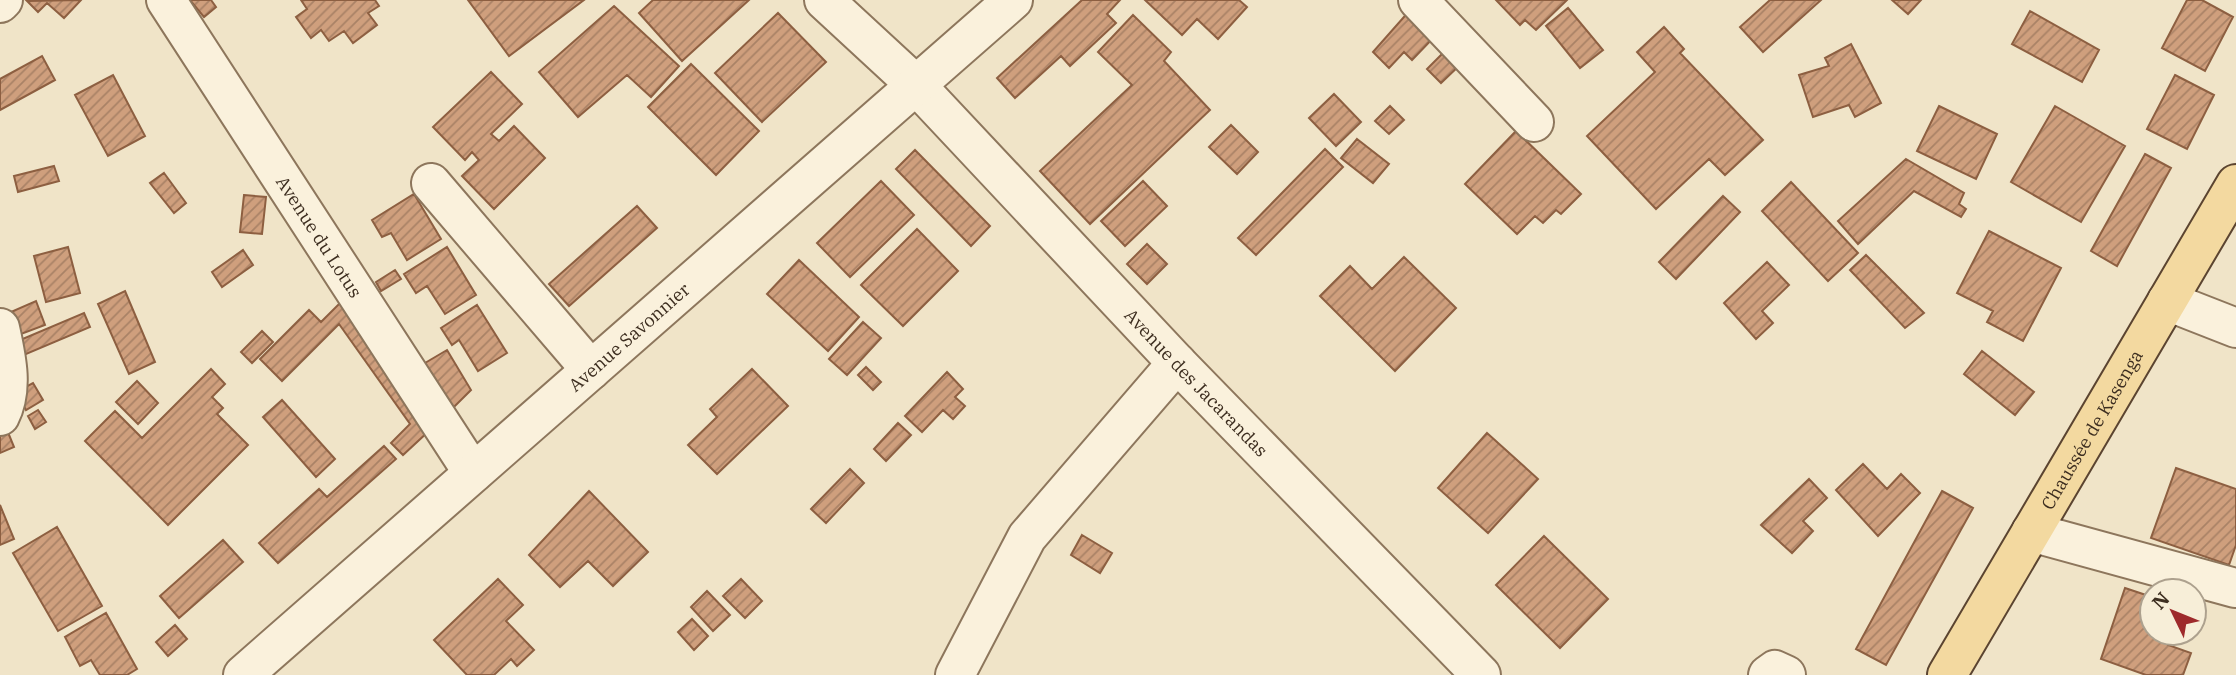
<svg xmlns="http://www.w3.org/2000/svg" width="2236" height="675" font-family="'IBM Plex Serif',serif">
<defs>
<pattern id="building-hatch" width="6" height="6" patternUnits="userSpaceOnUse" patternTransform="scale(1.75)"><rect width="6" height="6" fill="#cf9f7d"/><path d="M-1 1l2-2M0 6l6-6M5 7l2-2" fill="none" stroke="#a98266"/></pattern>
</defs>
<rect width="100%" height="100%" fill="#f0e4c8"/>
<!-- building -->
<path fill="url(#building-hatch)" stroke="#8d5f41" stroke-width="2" d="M 81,0 L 64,18 L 47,3 L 38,12 L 27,1 Z
M 190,0 L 211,0 L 216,7 L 204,17 Z
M 301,0 L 375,0 L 379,6 L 368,13 L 377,25 L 353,43 L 344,31 L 329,41 L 321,30 L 311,38 L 296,17 L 307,9 Z
M 468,0 L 584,0 L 509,56 Z
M 653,0 L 749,0 L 682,61 L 639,13 Z
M 1082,0 L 1120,0 L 1107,14 L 1116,23 L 1070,66 L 1061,56 L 1015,98 L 997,78 Z
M 1145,0 L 1239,0 L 1247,7 L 1218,39 L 1197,19 L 1182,35 Z
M 1496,0 L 1567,0 L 1536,30 L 1525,20 L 1520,25 Z
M 1770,0 L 1821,0 L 1763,52 L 1740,27 Z
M 1892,0 L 1921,0 L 1908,14 Z
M 2187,0 L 2202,0 L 2233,17 L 2205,71 L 2162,48 Z
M 614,6 L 679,66 L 651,97 L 627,75 L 578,117 L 539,72 Z
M 1568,8 L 1603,50 L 1580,68 L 1546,26 Z
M 1411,9 L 1437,34 L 1412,60 L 1404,52 L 1389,68 L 1373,52 Z
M 2030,11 L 2099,50 L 2082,82 L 2012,44 Z
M 778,13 L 826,62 L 762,122 L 715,73 Z
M 1133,15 L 1171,52 L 1164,61 L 1210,110 L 1090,224 L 1040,171 L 1132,85 L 1098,52 Z
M 1664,27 L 1684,49 L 1680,53 L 1763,140 L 1725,175 L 1709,159 L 1656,209 L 1587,136 L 1655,72 L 1637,52 Z
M 1851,44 L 1881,103 L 1855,117 L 1849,105 L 1813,117 L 1799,75 L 1829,66 L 1825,58 Z
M 1447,49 L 1461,64 L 1441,83 L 1427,69 Z
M 42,56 L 55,80 L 0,110 L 0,79 Z
M 691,64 L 759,131 L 716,175 L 648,107 Z
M 491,72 L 522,104 L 491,134 L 499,141 L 514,126 L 545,158 L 494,209 L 462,176 L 479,160 L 472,152 L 465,160 L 433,127 Z
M 113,75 L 145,136 L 108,156 L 75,95 Z
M 2175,75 L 2214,95 L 2187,149 L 2147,129 Z
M 1334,94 L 1361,122 L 1336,146 L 1309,118 Z
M 1390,106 L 1404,120 L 1389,134 L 1375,121 Z
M 1939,106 L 1997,134 L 1976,179 L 1917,151 Z
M 2055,106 L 2125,146 L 2081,222 L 2011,182 Z
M 1231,125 L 1258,152 L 1237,174 L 1209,147 Z
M 1516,131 L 1581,194 L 1561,214 L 1556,210 L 1543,223 L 1535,216 L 1517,234 L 1465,184 Z
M 1357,139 L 1389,164 L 1373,183 L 1341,158 Z
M 1325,149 L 1343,167 L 1256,255 L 1238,238 Z
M 915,150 L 990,226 L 971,246 L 896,169 Z
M 2145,154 L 2171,168 L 2117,266 L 2091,251 Z
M 1906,159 L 1964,193 L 1959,204 L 1966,209 L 1961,217 L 1914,191 L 1858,244 L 1838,221 Z
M 54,166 L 59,181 L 18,192 L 14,176 Z
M 164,173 L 186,203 L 174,213 L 150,183 Z
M 881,181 L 914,215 L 850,277 L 817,243 Z
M 1143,181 L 1167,206 L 1125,246 L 1101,221 Z
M 1791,182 L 1858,253 L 1828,281 L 1762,211 Z
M 414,194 L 441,239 L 407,260 L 391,233 L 382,237 L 372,220 Z
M 244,195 L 266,197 L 262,234 L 240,232 Z
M 1723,196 L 1740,212 L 1676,279 L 1659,262 Z
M 637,206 L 657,228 L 569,306 L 549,284 Z
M 917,229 L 958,271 L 903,326 L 861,285 Z
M 1989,231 L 2061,268 L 2023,341 L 1987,322 L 1993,311 L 1957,293 Z
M 1147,244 L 1167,264 L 1147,284 L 1127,264 Z
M 68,247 L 80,293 L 46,302 L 34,256 Z
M 447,247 L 476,295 L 445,314 L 427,286 L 416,293 L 404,274 Z
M 243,250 L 253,265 L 222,287 L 212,272 Z
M 1866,255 L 1924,313 L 1905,328 L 1850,270 Z
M 1404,257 L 1456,308 L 1395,371 L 1320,296 L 1350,266 L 1372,289 Z
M 799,260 L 859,317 L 828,351 L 767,294 Z
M 1767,262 L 1789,285 L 1762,311 L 1773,323 L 1756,339 L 1724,303 Z
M 395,270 L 401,279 L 381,291 L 376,282 Z
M 125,291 L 155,362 L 129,374 L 98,304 Z
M 36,301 L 45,325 L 13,337 L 4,315 Z
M 341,302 L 431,429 L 403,455 L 391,443 L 410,424 L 339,324 L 282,381 L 260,359 L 309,310 L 321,322 Z
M 477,305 L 507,353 L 478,371 L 459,340 L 452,345 L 441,328 Z
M 84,313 L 90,327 L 19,357 L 13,343 Z
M 863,322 L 881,338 L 847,375 L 829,359 Z
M 262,331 L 273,342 L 252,363 L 241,352 Z
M 447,350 L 471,390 L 453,408 L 425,363 Z
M 1982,351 L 2034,392 L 2015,415 L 1964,374 Z
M 866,367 L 881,382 L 873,390 L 858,375 Z
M 211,369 L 225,384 L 212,397 L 223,408 L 217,414 L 248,445 L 168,525 L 85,441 L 115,411 L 142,438 Z
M 752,369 L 788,406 L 717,474 L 688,445 L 717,417 L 710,409 Z
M 947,372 L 963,389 L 955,397 L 965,406 L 953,419 L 943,410 L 922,432 L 905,416 Z
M 137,381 L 158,403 L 138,424 L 116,402 Z
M 33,383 L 43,400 L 26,410 L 16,392 Z
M 282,400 L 335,459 L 316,477 L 263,417 Z
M 38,410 L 46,422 L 35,429 L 28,416 Z
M 898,423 L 911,435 L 886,461 L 874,449 Z
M 5,425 L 14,447 L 0,453 L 0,427 Z
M 1487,433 L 1538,479 L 1488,533 L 1438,488 Z
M 384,446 L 396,459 L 278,563 L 259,543 L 319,489 L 327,497 Z
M 1863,464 L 1887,489 L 1901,474 L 1920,493 L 1878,536 L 1836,490 Z
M 2176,468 L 2236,489 L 2236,545 L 2229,565 L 2151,538 Z
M 850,469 L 864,483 L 826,523 L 811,509 Z
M 1809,479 L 1827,498 L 1803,521 L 1813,531 L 1792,553 L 1761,525 Z
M 589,491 L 648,552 L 613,586 L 588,561 L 560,587 L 529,555 Z
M 1942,491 L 1973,508 L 1886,665 L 1856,649 Z
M 0,505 L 14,539 L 0,545 Z
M 57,527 L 102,606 L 58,631 L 13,553 Z
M 1082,535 L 1112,553 L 1100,573 L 1071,555 Z
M 1544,536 L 1608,599 L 1560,648 L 1496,585 Z
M 223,540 L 243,562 L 179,618 L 160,596 Z
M 498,579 L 523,605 L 506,621 L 534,650 L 517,666 L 511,659 L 494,675 L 467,675 L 434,640 Z
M 741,579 L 762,601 L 745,618 L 723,596 Z
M 2125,588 L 2152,597 L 2152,633 L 2172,633 L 2168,645 L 2191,653 L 2183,675 L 2146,675 L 2101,659 Z
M 707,591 L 730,615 L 713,631 L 691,607 Z
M 106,613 L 137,669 L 127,675 L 100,675 L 91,660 L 80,666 L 65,637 Z
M 692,619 L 708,636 L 694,650 L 678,632 Z
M 175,625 L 187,639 L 168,656 L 156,642 Z"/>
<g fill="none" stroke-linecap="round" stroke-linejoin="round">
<!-- minor casing -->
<g stroke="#8d765c" stroke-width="42">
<g id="minor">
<path id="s1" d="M 166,0 L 473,473"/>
<path id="s2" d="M 824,0 L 916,85 L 1177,363 L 1481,675"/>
<path d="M 1418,0 L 1534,122"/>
<path d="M 0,3 L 3,0"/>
<path d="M 431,183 L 591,370"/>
<path d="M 2167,301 L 2236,328"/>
<path d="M 0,328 C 6,356 14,389 0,416"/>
<path d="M 2031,532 L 2235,588"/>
<path id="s3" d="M 243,675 L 1013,0"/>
<path d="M 955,675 L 1027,537 L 1177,363"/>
<path d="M 1768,675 L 1775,670 L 1786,675"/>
</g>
</g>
<!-- major casing -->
<g stroke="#5b4430" stroke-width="42">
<g id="major">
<path id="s4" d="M 1947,675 L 2236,184"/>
</g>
</g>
<!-- minor -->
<use href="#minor" stroke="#faf1dc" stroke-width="38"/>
<!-- major -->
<use href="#major" stroke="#f3d9a0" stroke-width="38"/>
</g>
<g text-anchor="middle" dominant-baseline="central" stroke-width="6" stroke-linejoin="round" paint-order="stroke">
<!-- street labels -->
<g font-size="18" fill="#3d2e20" stroke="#f7eed8">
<text stroke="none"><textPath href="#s1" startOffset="282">Avenue du Lotus</textPath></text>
<text stroke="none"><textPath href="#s3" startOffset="513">Avenue Savonnier</textPath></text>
<text stroke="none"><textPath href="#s2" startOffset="534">Avenue des Jacarandas</textPath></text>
<text stroke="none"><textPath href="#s4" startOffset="285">Chaussée de Kasenga</textPath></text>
</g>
</g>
<!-- north arrow -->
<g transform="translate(2173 612) rotate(313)"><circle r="33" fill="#f7eed8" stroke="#ada18e" stroke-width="2"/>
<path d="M0-5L12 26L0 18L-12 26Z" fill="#9e2a2b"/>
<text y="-10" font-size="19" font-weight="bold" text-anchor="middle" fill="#3d2e20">N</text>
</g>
</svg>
